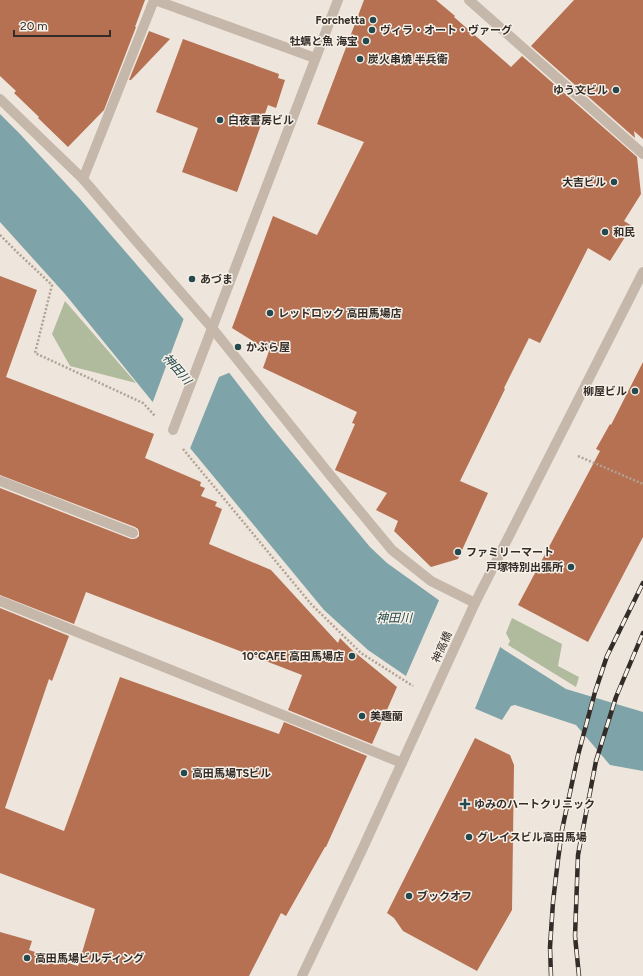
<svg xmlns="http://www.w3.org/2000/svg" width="643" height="976" font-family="Figtree,'Noto Sans JP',sans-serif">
<rect width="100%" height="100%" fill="#eee6dc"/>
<!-- green -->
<path fill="#b0bb9e" d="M 65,301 L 136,383 L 70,366 L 52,334 Z
M 512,618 L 562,644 L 558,666 L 579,677 L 576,687 L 508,645 L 510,641 L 506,633 Z"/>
<!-- water -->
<path fill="#7ea3a8" d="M 0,114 L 20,134 L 80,199 L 224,366 L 271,427 L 370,547 L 387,563 L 440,601 L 503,649 L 566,689 L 643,712 L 643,771 L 610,765 L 576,725 L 515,705 L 511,706 L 502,720 L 476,709 L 406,676 L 368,650 L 324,610 L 190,448 L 65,294 L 0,222 Z"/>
<!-- pier -->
<path fill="#eee6dc" d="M 184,318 L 231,372 L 219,377 L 189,451 L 152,404 Z
M 440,598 L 501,645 L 474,711 L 405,678 Z"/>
<!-- building -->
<path fill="#b67052" d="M 0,0 L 145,0 L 135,27 L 136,27 L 104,110 L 68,147 L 38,118 L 39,117 L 14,93 L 16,91 L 0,76 Z
M 364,0 L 436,0 L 455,16 L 454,17 L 511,67 L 522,56 L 637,157 L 641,194 L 624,221 L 632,226 L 610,261 L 588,248 L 540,343 L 529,338 L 504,388 L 505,389 L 460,481 L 488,493 L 458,559 L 431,567 L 394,531 L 398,521 L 376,510 L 387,493 L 335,470 L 355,424 L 352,423 L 357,412 L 263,368 L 269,351 L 232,328 L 273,216 L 317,235 L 364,142 L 317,124 Z
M 574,0 L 643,0 L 643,139 L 634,131 L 635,138 L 531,46 Z
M 149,31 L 170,39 L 131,80 L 129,80 Z
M 183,39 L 279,74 L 278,78 L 285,80 L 276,108 L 268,105 L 237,192 L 182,172 L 198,128 L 156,112 Z
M 0,276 L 37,290 L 6,377 L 154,434 L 145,458 L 201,482 L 200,486 L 205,488 L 201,496 L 217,502 L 215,506 L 222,509 L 209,544 L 271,570 L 338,643 L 340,638 L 352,650 L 397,687 L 372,744 L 288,710 L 302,675 L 86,592 L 74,624 L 0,595 L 0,488 L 131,539 L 134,539 L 137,538 L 139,536 L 139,532 L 138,529 L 135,527 L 0,475 Z
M 643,362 L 643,537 L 588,642 L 518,605 L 600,451 L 596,449 L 610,424 L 611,425 Z
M 0,608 L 69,636 L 52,681 L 49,679 L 5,808 L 64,831 L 120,677 L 279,734 L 284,722 L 367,756 L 326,847 L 325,847 L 286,916 L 281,913 L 249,976 L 0,976 L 0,932 L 32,941 L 29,950 L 78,966 L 95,909 L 0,873 Z
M 475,738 L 510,755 L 514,765 L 512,910 L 477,971 L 403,931 L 394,918 L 387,913 Z"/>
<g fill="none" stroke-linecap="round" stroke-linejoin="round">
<!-- path -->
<path stroke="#b0a294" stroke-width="2.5" stroke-dasharray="2 2" stroke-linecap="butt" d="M 0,235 L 18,253 L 52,285 L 35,353 L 143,403 L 155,416
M 183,449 L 311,604 L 361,653 L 413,686
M 578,456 L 643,484"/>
<!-- service -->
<path stroke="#c5b7a9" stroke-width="10" d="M 0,99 L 83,179 L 137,242 L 212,328 L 330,475 L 392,550 L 431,581 L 475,603
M 0,481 L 133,533"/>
<!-- minor -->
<path stroke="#c5b7a9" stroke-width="10" d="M 155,0 L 315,58
M 469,0 L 643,154
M 83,179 L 154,0
M 173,430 L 338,0
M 0,601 L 402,763"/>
<!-- tertiary -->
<path stroke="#c5b7a9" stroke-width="10" d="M 302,976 L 362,850 L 475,603 L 643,272"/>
<!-- rail casing -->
<g stroke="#332c28" stroke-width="4.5">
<path id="rail" d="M 551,976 L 550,947 L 553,902 L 558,860 L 562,830 L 578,755 L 595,692 L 607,656 L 643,583
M 579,976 L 575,936 L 578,855 L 596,761 L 616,697 L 643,633"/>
</g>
<!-- rail -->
<use href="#rail" stroke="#f7f0e7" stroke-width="3" stroke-dasharray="9" stroke-linecap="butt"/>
</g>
<!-- markers -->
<g fill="#23494f" stroke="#f7f0e7" stroke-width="1.5">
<circle cx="373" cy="20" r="4"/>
<circle cx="372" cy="30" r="4"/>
<circle cx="366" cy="41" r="4"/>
<circle cx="360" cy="59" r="4"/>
<circle cx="616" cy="90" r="4"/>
<circle cx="220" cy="120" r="4"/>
<circle cx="614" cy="182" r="4"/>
<circle cx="605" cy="232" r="4"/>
<circle cx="192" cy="279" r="4"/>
<circle cx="270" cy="313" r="4"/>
<circle cx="238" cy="347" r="4"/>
<circle cx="635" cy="391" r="4"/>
<circle cx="458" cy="552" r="4"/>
<circle cx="571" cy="567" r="4"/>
<circle cx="352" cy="656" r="4"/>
<circle cx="362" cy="716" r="4"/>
<circle cx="184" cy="773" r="4"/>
<path d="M463 798h4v4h4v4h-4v4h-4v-4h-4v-4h4z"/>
<circle cx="469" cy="837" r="4"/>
<circle cx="409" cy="896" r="4"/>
<circle cx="27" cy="958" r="4"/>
</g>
<g text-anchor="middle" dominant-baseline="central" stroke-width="3" stroke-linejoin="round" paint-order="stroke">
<!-- poi labels -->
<g font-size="11" font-weight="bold" fill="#332c28" stroke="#f7f0e7" text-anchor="start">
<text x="365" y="20" text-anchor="end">Forchetta</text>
<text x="380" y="30">ヴィラ・オート・ヴァーグ</text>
<text x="358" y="41" text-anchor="end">牡蠣と魚 海宝</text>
<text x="368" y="59">炭火串焼 半兵衛</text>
<text x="608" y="90" text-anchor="end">ゆう文ビル</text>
<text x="228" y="120">白夜書房ビル</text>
<text x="606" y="182" text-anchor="end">大吉ビル</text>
<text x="613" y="232">和民</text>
<text x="200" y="279">あづま</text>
<text x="278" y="313">レッドロック 高田馬場店</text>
<text x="246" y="347">かぶら屋</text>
<text x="627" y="391" text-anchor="end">柳屋ビル</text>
<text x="466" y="552">ファミリーマート</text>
<text x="563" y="567" text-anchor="end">戸塚特別出張所</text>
<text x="344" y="656" text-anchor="end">10°CAFE 高田馬場店</text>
<text x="370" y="716">美趣蘭</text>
<text x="192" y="773">高田馬場TSビル</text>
<text x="474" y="804">ゆみのハートクリニック</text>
<text x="477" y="837">グレイスビル高田馬場</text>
<text x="417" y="896">ブックオフ</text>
<text x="35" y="958">高田馬場ビルディング</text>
</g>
<!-- street labels -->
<g font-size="11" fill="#332c28" stroke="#f7f0e7">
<text transform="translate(442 647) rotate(-66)">神高橋</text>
</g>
<!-- water labels -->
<g font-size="12" font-style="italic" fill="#23494f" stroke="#f7f0e7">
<text transform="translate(177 369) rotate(49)">神田川</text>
<text x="394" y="618">神田川</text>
</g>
</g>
<!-- scale -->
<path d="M14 30v6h96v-6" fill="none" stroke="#332c28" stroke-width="2"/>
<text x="20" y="30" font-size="12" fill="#332c28" stroke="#f7f0e7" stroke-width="3" paint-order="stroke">20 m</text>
</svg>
